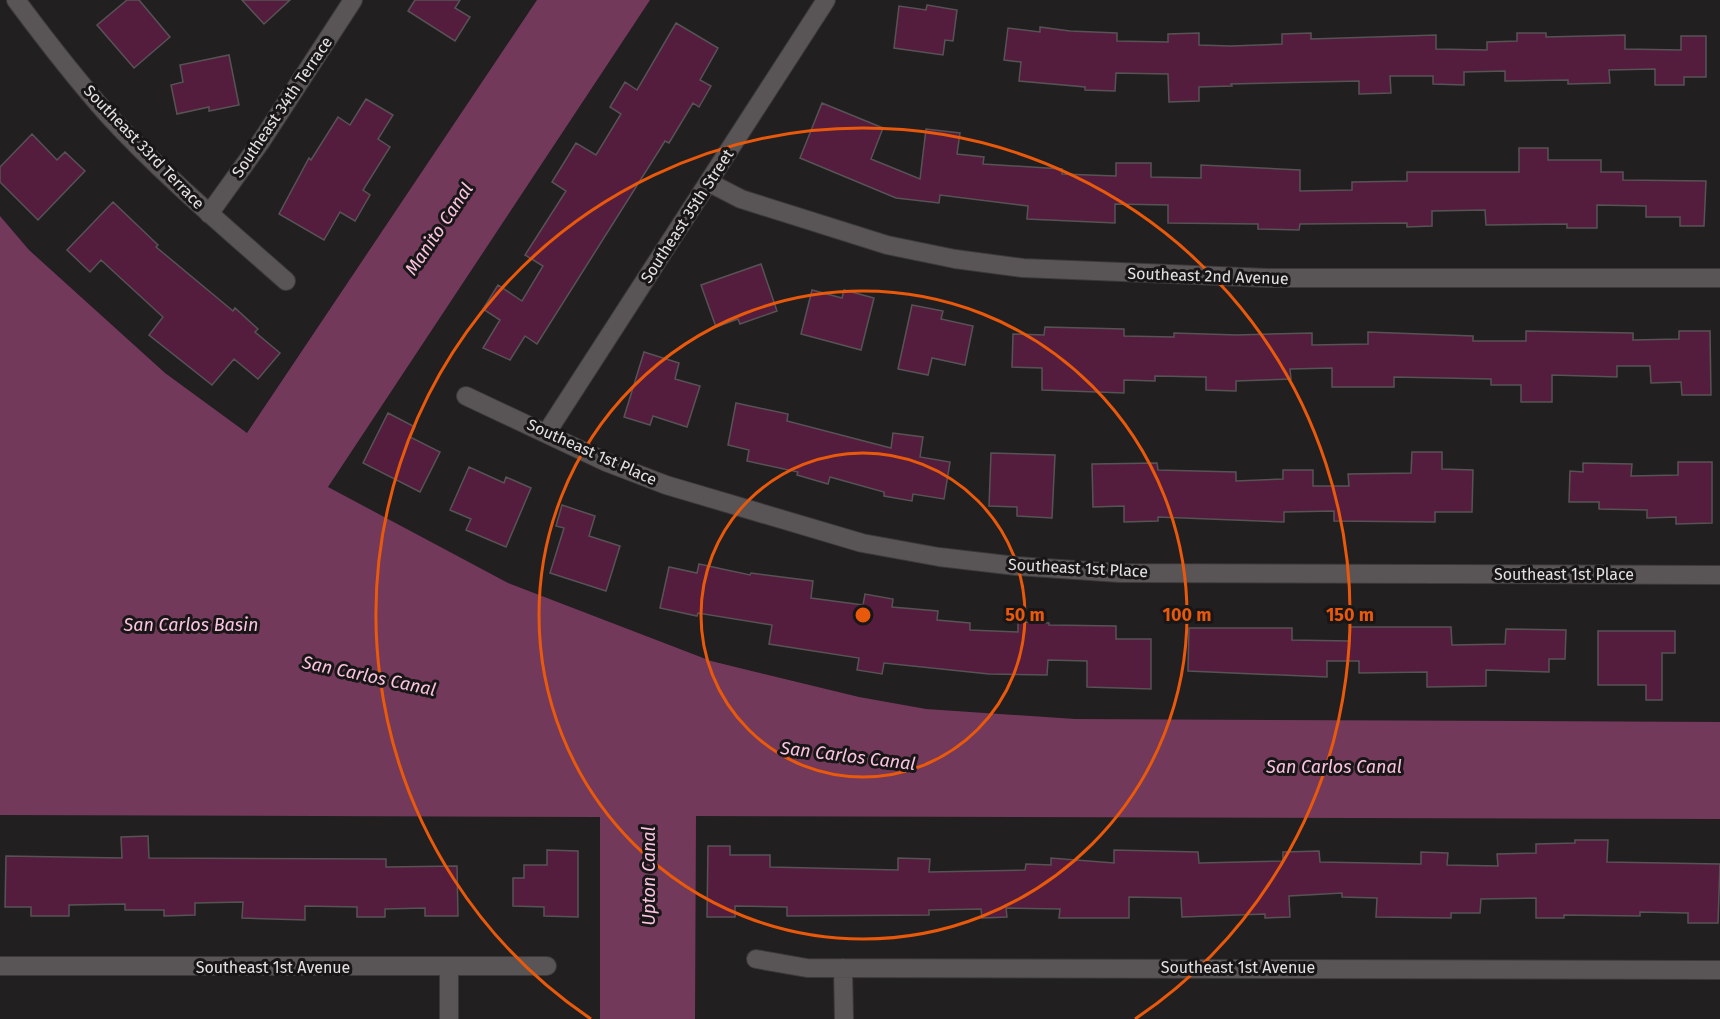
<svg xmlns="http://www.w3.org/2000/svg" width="1720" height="1019" font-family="'Fira Sans',sans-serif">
<rect width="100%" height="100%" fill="#221f21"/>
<!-- water -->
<path fill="#73395a" d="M 537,0 L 650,0 L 328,487 L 508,583 L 711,661 L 859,697 L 926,709 L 1075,719 L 1720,722 L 1720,819 L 696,816 L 695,1019 L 600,1019 L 600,817 L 0,815 L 0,216 L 29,250 L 165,373 L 247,433 Z"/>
<!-- building -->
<path fill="#541d3e" stroke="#575355" stroke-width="1.5" d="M 127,0 L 139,0 L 170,37 L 134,68 L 97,25 Z
M 242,0 L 290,0 L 264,24 Z
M 415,0 L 460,0 L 455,8 L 470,17 L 455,41 L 408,11 Z
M 927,5 L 957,10 L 953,41 L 945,40 L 943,55 L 894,48 L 899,6 L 926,10 Z
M 676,23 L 718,48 L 700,80 L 711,86 L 699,107 L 693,103 L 669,143 L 665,141 L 537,344 L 525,336 L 510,360 L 483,348 L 500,320 L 483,309 L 498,285 L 522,301 L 543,266 L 525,255 L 566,191 L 552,182 L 576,143 L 596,155 L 621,114 L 610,107 L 625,82 L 637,90 Z
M 1040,27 L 1070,31 L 1117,33 L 1117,41 L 1168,42 L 1168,34 L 1199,33 L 1199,45 L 1231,46 L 1282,44 L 1282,34 L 1311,33 L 1311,39 L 1436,35 L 1436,49 L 1487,50 L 1487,42 L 1517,41 L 1517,33 L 1546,33 L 1546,37 L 1625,35 L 1625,49 L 1681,50 L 1681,36 L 1706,36 L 1706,77 L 1684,77 L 1684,85 L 1655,85 L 1655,69 L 1609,70 L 1610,83 L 1568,84 L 1568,80 L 1505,81 L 1505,71 L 1464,72 L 1464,85 L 1433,84 L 1433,76 L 1390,76 L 1391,93 L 1359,94 L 1359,81 L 1231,84 L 1232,86 L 1199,87 L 1199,101 L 1169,102 L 1168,74 L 1116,73 L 1115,91 L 1085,90 L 1085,87 L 1019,81 L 1021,62 L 1004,60 L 1008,28 L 1040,32 Z
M 229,55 L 239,105 L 209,111 L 209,107 L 177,114 L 171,85 L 183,82 L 180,65 Z
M 366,99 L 393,115 L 378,139 L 390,147 L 363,190 L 370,195 L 355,221 L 340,212 L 324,240 L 279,214 L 309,158 L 311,160 L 338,117 L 350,125 Z
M 822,103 L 883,128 L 871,159 L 920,179 L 926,129 L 960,133 L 957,154 L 984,157 L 983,164 L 1062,169 L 1062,174 L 1116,176 L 1116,163 L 1151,163 L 1151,177 L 1201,178 L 1201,165 L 1300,170 L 1300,191 L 1352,190 L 1352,182 L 1407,181 L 1407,172 L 1519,172 L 1519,148 L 1548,148 L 1548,160 L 1601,160 L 1601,172 L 1623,172 L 1623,180 L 1706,181 L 1704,226 L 1680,226 L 1680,217 L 1646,217 L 1646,206 L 1597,205 L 1597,228 L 1567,228 L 1567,224 L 1486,225 L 1485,210 L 1432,211 L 1432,226 L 1407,227 L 1407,223 L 1300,224 L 1299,230 L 1258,229 L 1258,224 L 1168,223 L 1168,205 L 1115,204 L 1115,223 L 1027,219 L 1028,206 L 940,195 L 939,203 L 896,198 L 800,158 Z
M 32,134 L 57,160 L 65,152 L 85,171 L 38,220 L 0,182 L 0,167 Z
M 113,202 L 158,245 L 156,247 L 233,311 L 235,308 L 258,329 L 255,332 L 280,353 L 258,379 L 234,359 L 212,385 L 149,335 L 163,317 L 101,260 L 90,272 L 67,250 Z
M 761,264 L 777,311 L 740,324 L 738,319 L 716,327 L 701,285 Z
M 812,290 L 842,298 L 844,290 L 874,298 L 861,350 L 801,334 Z
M 912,305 L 943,311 L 941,319 L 973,326 L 965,365 L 932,358 L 928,375 L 898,369 Z
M 1045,327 L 1124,329 L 1124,336 L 1174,337 L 1174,333 L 1237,335 L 1312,333 L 1312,345 L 1368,344 L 1368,332 L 1473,336 L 1473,341 L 1526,341 L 1526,331 L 1633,333 L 1633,340 L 1679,339 L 1679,331 L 1710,331 L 1711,395 L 1682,395 L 1681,382 L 1651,383 L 1650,366 L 1617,366 L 1617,377 L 1552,375 L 1552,402 L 1521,402 L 1521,385 L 1491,385 L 1491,379 L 1394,377 L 1394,387 L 1332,387 L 1332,368 L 1290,369 L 1291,379 L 1236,381 L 1236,391 L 1206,390 L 1206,377 L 1155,376 L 1155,381 L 1124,380 L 1124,393 L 1042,390 L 1042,368 L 1012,367 L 1013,334 L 1044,335 Z
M 644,352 L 679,363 L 675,379 L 700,386 L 687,427 L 653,416 L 650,425 L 624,417 Z
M 736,403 L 788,414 L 787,421 L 891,448 L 893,433 L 923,437 L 920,457 L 950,462 L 944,499 L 913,494 L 912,501 L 884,496 L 884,492 L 830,477 L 828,484 L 797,475 L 798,472 L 747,461 L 749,450 L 728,445 Z
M 388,413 L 415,427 L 410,437 L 440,452 L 420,492 L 363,463 Z
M 1412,452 L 1442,452 L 1442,469 L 1473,470 L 1472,512 L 1435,512 L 1435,522 L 1334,521 L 1334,511 L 1284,512 L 1284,522 L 1158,517 L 1158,521 L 1124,522 L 1124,506 L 1093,507 L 1092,464 L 1157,463 L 1158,470 L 1236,472 L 1236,481 L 1283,479 L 1283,470 L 1313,470 L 1313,486 L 1349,486 L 1348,474 L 1411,473 Z
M 991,453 L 1055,455 L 1052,518 L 1017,516 L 1017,507 L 989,506 Z
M 1678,462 L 1712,462 L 1712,523 L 1676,524 L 1676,517 L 1647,518 L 1647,510 L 1599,509 L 1599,502 L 1569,502 L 1570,471 L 1583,472 L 1583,463 L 1632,464 L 1631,476 L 1678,475 Z
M 469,467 L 504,483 L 506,477 L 531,488 L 506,547 L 466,530 L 471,519 L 450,510 Z
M 562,505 L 595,516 L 589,536 L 620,546 L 606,591 L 550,573 L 564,528 L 556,526 Z
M 699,564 L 750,575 L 751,573 L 813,581 L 811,598 L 863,605 L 865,594 L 893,599 L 892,607 L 938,611 L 937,620 L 970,623 L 970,630 L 1018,632 L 1018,622 L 1049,623 L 1049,625 L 1116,626 L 1116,639 L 1151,639 L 1151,689 L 1087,687 L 1087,661 L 1048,660 L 1047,675 L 989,674 L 884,663 L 882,674 L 857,670 L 859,658 L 769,644 L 772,625 L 698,613 L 697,616 L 660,608 L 669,567 L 697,573 Z
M 1350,627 L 1451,627 L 1452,645 L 1505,644 L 1506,629 L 1566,630 L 1565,659 L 1549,659 L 1549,672 L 1486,670 L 1486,686 L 1427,687 L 1427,672 L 1359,673 L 1359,661 L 1327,661 L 1327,677 L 1188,671 L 1189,628 L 1292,628 L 1292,640 L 1350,641 Z
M 1598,631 L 1675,631 L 1675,653 L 1662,653 L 1662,700 L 1646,700 L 1646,685 L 1598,685 Z
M 148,836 L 149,858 L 386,859 L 386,867 L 457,866 L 458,916 L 425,916 L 425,908 L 385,909 L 385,917 L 357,917 L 357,907 L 305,906 L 305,920 L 242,918 L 243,902 L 195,903 L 195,915 L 164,916 L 164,910 L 125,910 L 125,904 L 69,905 L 69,916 L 31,916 L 31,907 L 5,907 L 6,856 L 122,858 L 121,837 Z
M 1575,840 L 1608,840 L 1607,862 L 1720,864 L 1718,923 L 1688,923 L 1688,913 L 1640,912 L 1640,916 L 1564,915 L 1564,918 L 1536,918 L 1536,898 L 1481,899 L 1480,913 L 1451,913 L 1451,918 L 1376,917 L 1377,898 L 1342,897 L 1342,893 L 1289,896 L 1290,917 L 1265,918 L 1265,914 L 1182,917 L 1181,898 L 1129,897 L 1129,918 L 1059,918 L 1060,909 L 1006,908 L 1007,917 L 982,918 L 981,909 L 929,910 L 929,915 L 787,916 L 787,907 L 735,906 L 735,917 L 707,917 L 708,846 L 730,846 L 730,855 L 770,855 L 770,867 L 898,870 L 898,858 L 930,859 L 929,872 L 1025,870 L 1026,864 L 1051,865 L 1051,858 L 1114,863 L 1114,850 L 1198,852 L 1199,863 L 1283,861 L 1283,852 L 1319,851 L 1320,862 L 1421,864 L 1421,852 L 1448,853 L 1447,865 L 1498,866 L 1497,854 L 1536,853 L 1536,844 L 1575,843 Z
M 547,850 L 578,851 L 578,917 L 544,916 L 544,907 L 513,906 L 513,878 L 524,878 L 524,865 L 547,865 Z"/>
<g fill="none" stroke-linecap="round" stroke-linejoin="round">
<!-- street casing -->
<g stroke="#3c393a" stroke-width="20">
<path id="street" d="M 16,0 C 45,39 75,78 108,115 C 163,175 225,227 286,281
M 710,183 L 741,199 L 887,245 L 955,259 L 1023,268 L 1268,278 L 1720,278
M 209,214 L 260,143 L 353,0
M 466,396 L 606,462 L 666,485 L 862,543 L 939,557 L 1016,566 L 1120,573 L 1720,575
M 547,432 L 826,0
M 756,959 L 807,968 L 1720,970
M 0,966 L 547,966
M 449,968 L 449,1019
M 843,968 L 844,1019"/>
</g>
<!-- street -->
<use href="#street" stroke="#595557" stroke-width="18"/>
</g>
<!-- distance rings -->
<g fill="none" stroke="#e8590c" stroke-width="3">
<circle cx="863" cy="615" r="162"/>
<circle cx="863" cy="615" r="324"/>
<path d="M591 1019A487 487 0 1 1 1135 1019"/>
</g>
<g text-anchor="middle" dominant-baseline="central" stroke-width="6" stroke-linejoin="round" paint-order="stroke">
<!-- street labels -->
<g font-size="16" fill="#e4e1e2" stroke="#191617">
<text transform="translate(282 107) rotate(-56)">Southeast 34th Terrace</text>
<text transform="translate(144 147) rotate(46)">Southeast 33rd Terrace</text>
<text transform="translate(687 216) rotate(-57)">Southeast 35th Street</text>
<text transform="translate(1208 276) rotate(2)">Southeast 2nd Avenue</text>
<text transform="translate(592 452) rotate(24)">Southeast 1st Place</text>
<text transform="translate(1078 568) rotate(3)">Southeast 1st Place</text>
<text x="1564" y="574">Southeast 1st Place</text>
<text x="273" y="967">Southeast 1st Avenue</text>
<text x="1238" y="967">Southeast 1st Avenue</text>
</g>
<!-- water labels -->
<g font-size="18" font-style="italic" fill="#fcc4e1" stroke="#191617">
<text transform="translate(439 229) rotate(-56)">Manito Canal</text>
<text x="191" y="625">San Carlos Basin</text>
<text transform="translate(369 676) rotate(12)">San Carlos Canal</text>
<text transform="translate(848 756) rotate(7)">San Carlos Canal</text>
<text x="1334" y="767">San Carlos Canal</text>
<text transform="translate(649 876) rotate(-90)">Upton Canal</text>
</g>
</g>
<circle cx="863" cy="615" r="9" fill="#e8590c" stroke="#191617" stroke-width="3"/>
<g font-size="18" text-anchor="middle" font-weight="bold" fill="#e8590c" stroke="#191617" stroke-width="6" stroke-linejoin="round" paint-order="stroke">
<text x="1025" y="621">50 m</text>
<text x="1187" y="621">100 m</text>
<text x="1350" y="621">150 m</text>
</g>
</svg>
